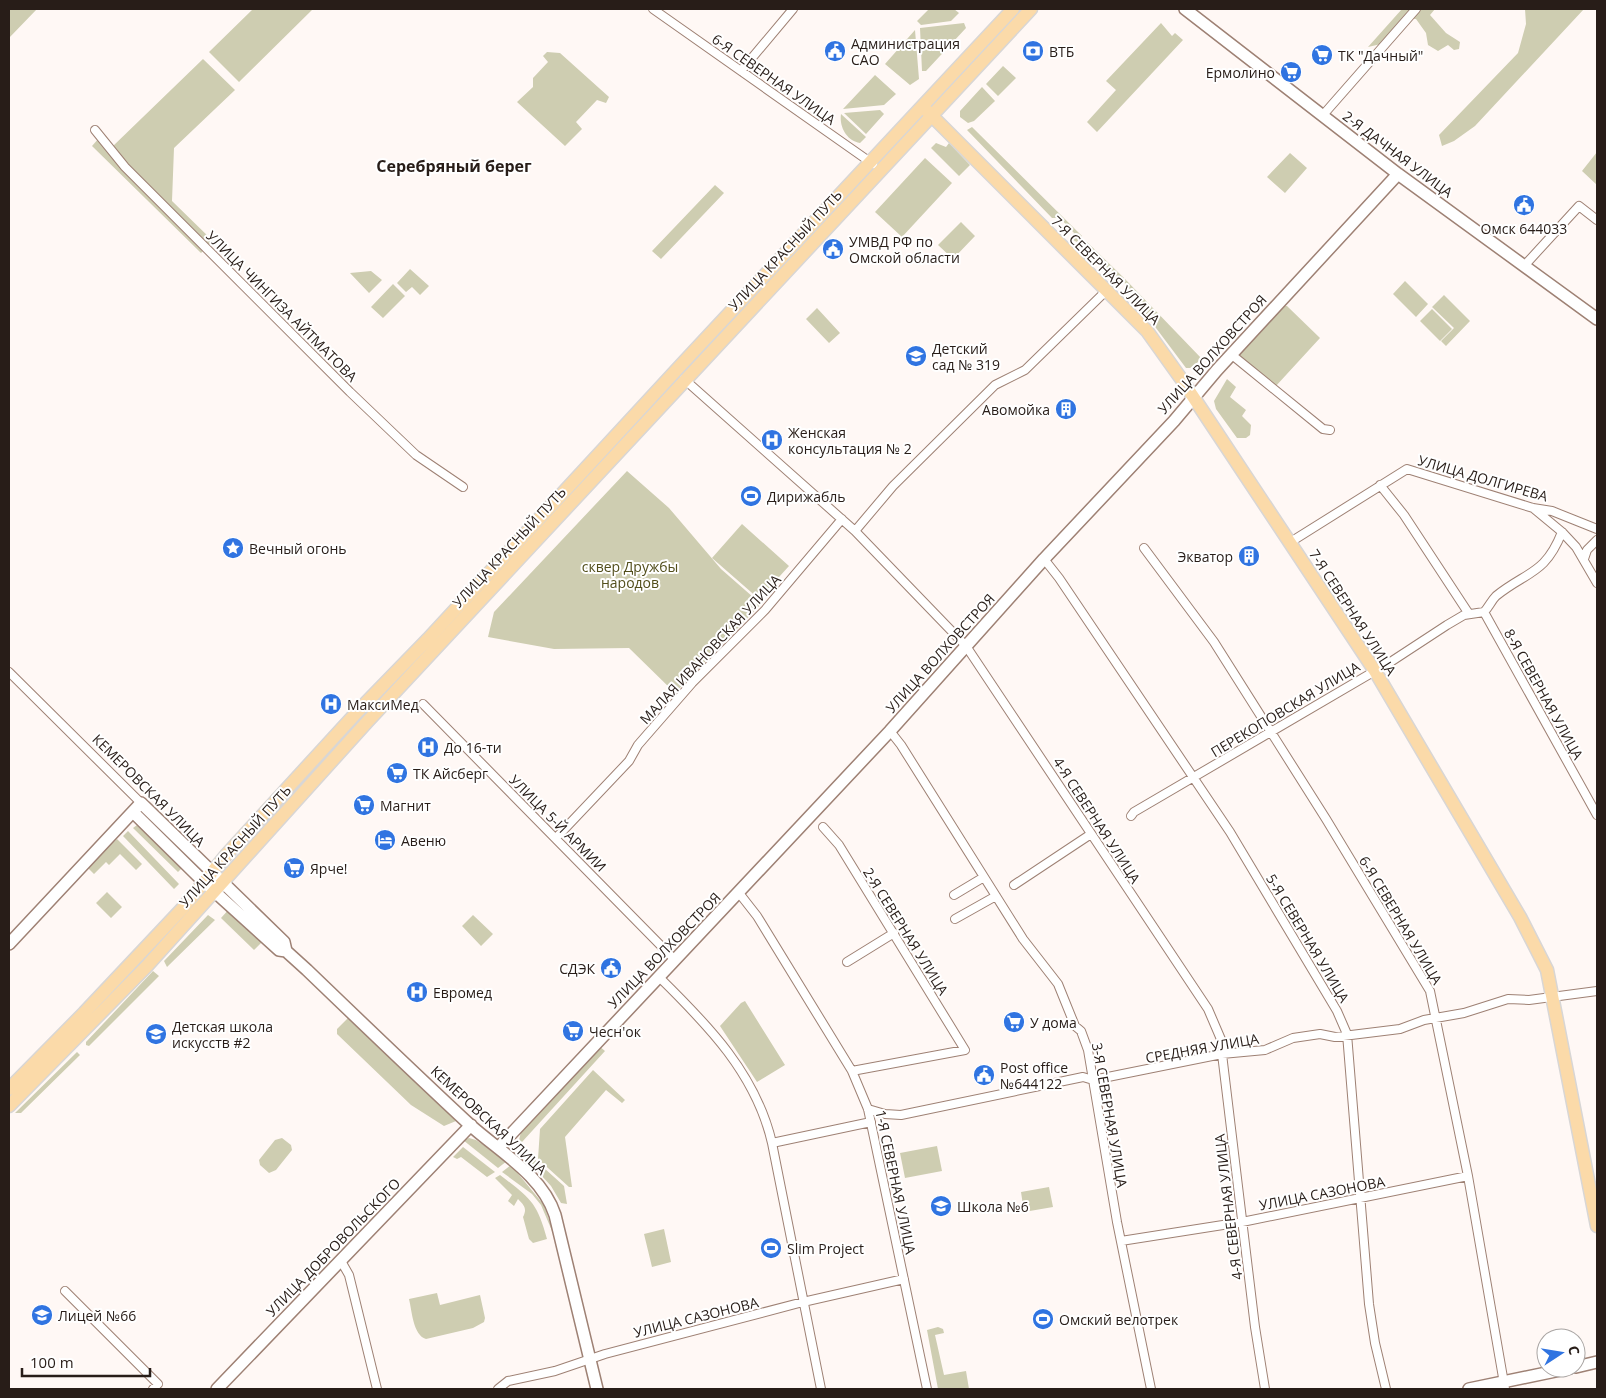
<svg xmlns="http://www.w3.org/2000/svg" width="1606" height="1398" font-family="'Open Sans',sans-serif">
<rect width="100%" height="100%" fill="#fff8f5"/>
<!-- green -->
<path fill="#cecdb1" d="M 9,9 L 37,9 L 9,38 Z
M 253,9 L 313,9 L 239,82 L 209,52 Z
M 929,9 L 954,9 L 959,13 L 951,21 L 921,25 L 917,21 Z
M 1402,9 L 1435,9 L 1430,15 L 1446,33 L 1460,42 L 1459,49 L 1454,50 L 1448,45 L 1438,51 L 1428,45 L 1426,33 L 1416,19 L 1403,19 L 1381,44 L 1368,47 Z
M 1525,9 L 1584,9 L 1475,126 L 1454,141 L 1442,146 L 1439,135 L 1518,53 L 1526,24 Z
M 964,23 L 966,28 L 926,71 L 922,71 L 920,28 Z
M 1161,23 L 1172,36 L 1175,33 L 1183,40 L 1097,132 L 1087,122 L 1116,90 L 1106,81 Z
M 915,30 L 919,79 L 910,85 L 885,64 Z
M 547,52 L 560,53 L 609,97 L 606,103 L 597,100 L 576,122 L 582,129 L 565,146 L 517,102 L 533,87 L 533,78 L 548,62 L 543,56 Z
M 203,59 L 235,90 L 174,148 L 172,201 L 213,241 L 201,253 L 92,146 L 99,138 L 112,147 Z
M 1003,66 L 1016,78 L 998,96 L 986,84 Z
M 875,75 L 896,94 L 884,105 L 843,109 Z
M 982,87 L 995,101 L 974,121 L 968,123 L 960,117 L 960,111 Z
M 880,110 L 884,114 L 866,134 L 844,113 Z
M 841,114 L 866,137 L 860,143 C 847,141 839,127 841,114 Z
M 972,127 L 1082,236 L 1077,242 L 1071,239 L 1074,233 L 1060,218 L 1052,218 L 967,130 Z
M 936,143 L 946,147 L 949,143 L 970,165 L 959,176 L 931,148 Z
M 1597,152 L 1597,185 L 1582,171 Z
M 1290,153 L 1307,168 L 1285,193 L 1267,177 Z
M 925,158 L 952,183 L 902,237 L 875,212 Z
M 715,185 L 724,193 L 661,259 L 652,251 Z
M 961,222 L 975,236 L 953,259 L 938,245 Z
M 1087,242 L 1124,278 L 1121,284 L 1083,250 Z
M 410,269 L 429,286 L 420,295 L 412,287 L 406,292 L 397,283 Z
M 371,271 L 382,280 L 369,293 L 350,273 Z
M 1125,279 L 1202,359 L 1190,368 L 1186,368 L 1138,304 L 1124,282 Z
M 1405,281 L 1428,304 L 1416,317 L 1393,294 Z
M 393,284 L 405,296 L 383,318 L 371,307 Z
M 1444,295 L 1470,321 L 1446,346 L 1441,341 L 1454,328 L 1432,307 Z
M 1284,306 L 1287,306 L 1320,338 L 1275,387 L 1241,358 L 1239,354 Z
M 817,308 L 840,333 L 829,343 L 806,319 Z
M 1432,309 L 1452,329 L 1440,341 L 1420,321 Z
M 1227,379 L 1236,387 L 1230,397 L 1246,410 L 1242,416 L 1251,425 L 1250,435 L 1246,438 L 1237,438 L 1216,409 L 1214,401 Z
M 627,471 L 669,508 L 721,569 L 761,604 L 675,693 L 629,648 L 554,649 L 488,637 L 494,612 Z
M 742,524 L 789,566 L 759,599 L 712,558 Z
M 137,825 L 182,868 L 178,872 L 133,828 Z
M 128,831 L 179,884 L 174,889 L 123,836 Z
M 117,839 L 142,864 L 136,870 L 120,854 L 109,865 L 106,862 L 94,874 L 87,867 Z
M 107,892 L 122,907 L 111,918 L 96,903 Z
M 230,908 L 264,940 L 254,950 L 221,918 Z
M 208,915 L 215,920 L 167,967 L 164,961 Z
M 473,915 L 493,934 L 481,946 L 462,926 Z
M 153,971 L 159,976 L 89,1046 L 86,1045 L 86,1042 Z
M 745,1001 L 785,1065 L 757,1082 L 720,1026 L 741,1003 Z
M 348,1018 L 456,1121 L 444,1126 L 411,1105 L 337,1034 L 337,1029 Z
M 599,1046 L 605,1051 L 522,1142 L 519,1140 L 521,1132 Z
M 77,1052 L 80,1055 L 21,1113 L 15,1113 Z
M 593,1070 L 625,1100 L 622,1103 L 606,1090 L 565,1137 L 572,1187 L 569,1187 L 538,1159 L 540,1129 Z
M 282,1138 L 291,1145 L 292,1150 L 276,1170 L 269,1173 L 260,1165 L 259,1160 L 275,1140 Z
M 469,1138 L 476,1140 L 507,1161 L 498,1168 L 463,1140 Z
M 937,1146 L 942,1171 L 905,1178 L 900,1153 Z
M 463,1147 L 495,1172 L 487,1177 L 461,1157 L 457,1159 L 453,1157 Z
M 523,1149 L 564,1186 L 567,1204 L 561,1203 L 551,1186 L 522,1154 Z
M 511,1165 L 544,1205 L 555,1238 L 541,1205 L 532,1194 L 502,1172 Z
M 500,1175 C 530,1198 537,1202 547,1239 L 533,1243 L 529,1239 L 523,1217 C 527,1209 525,1206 518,1199 L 514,1206 L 508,1201 L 512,1195 L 495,1178 Z
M 1049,1187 L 1053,1207 L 1024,1212 L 1021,1192 Z
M 664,1229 L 671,1262 L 652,1267 L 644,1234 Z
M 437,1293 L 440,1305 L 480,1295 L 485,1318 L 484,1322 L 473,1328 L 426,1339 C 413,1335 412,1311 409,1299 Z
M 938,1327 L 943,1329 L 944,1333 L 935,1335 L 944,1375 L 966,1371 L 969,1389 L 938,1389 L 927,1330 Z"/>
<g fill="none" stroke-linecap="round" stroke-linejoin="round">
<!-- street casing -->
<g stroke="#9e8174" stroke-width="10">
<path id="street" d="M 653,9 L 873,164
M 741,71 L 793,9
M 1323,115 L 1416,9
M 95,130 L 125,167 L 350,392 L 416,455 L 463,487
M 1524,266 L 1579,206 L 1597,220
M 1232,355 L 1323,429 L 1330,430
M 684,379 L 855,531 L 966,646 L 1208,1009 L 1223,1044 L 1222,1054 L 1255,1327 L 1265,1389
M 1380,485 L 1404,515 L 1469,614
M 1533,508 L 1562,532 L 1576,547 L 1597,583
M 855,531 L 893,486 L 995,385 L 1025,370 L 1107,290
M 1289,543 L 1407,469 L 1533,508 L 1552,511 L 1597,529
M 1144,548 L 1214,642 L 1326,819 L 1430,991 L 1468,1176 L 1505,1389
M 1044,559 L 1059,578 L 1230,832 L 1337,1011 L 1347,1034 L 1369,1304 L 1375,1343 L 1386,1389
M 1584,559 L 1587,550 L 1597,540
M 1484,612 L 1597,815
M 9,672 L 141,803
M 423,704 L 675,960
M 890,731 L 901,745 L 1023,939 L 1058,984 L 1075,1026 L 1081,1031 L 1088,1050 L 1117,1222 L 1151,1389
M 1131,816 L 1134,812 L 1392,661 L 1447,625 L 1464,615 L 1484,612 C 1489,607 1491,601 1496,596 C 1527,571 1545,575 1562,532
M 823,827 L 839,845 L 965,1050 L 852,1071
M 556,838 L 629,761 L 638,745 L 692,683 L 765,610 L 842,519
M 1014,885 L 1091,834
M 739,893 L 757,916 L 852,1071 L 868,1109 L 927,1389
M 954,895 L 984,877
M 955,919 L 996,896
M 847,962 L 894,933
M 659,977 C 708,1025 756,1074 772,1143 L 821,1389
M 868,1109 L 885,1114 L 901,1115 L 1083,1077 L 1093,1080 L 1222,1054 L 1265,1050 L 1293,1038 L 1320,1034 L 1335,1037 L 1400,1029 L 1424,1020 L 1464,1013 L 1508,999 L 1529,1000 L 1597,991
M 772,1143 L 871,1122
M 1121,1241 L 1242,1222 L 1468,1176
M 341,1261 L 349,1275 L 377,1389
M 65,1291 L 158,1384 L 153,1389
M 498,1389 L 508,1381 L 555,1371 L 605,1354 L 803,1302 L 904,1279"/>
</g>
<!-- secondary casing -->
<g stroke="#9e8174" stroke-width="14">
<path id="secondary" d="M 1185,9 L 1398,174 L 1597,319
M 133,812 L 204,882 L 279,950 L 286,951 L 307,970 C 361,1022 415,1074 470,1125 C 500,1152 542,1175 555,1215 L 597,1389
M 9,944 L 141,803 L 284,942 L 286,951
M 498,1148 L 890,731 L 1044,559 L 1174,421 L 1217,370 L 1398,174
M 1576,1367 L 1597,1362
M 217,1389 L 471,1125
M 1469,1389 L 1570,1368"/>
</g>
<!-- primary casing -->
<g stroke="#d8d6d5" stroke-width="15">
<path id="primary" d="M 925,109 L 1147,331 L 1182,380 L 1375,671 L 1520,917 L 1547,970 L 1597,1226
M 9,1089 L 84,1013 L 182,909 L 227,854 L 358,711 L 428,639 L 681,365 L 1013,9
M 9,1106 L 146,967 L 367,722 L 1031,9"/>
</g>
<!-- street -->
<use href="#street" stroke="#fff" stroke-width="8"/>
<!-- secondary -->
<use href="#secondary" stroke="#fff" stroke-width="11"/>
<!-- primary -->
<use href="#primary" stroke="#fbdaa9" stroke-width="12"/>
</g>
<!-- icons -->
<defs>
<g id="civic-disc" transform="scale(1.125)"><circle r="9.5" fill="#3074e1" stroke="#fff"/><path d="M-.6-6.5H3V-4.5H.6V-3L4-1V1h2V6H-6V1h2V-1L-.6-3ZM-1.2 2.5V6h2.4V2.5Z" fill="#fff"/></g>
<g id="bank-disc" transform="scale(1.125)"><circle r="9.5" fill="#3074e1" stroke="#fff"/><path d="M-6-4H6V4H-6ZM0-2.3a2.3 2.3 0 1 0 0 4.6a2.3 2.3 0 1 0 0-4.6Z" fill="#fff"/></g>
<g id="supermarket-disc" transform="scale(1.125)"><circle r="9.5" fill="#3074e1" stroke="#fff"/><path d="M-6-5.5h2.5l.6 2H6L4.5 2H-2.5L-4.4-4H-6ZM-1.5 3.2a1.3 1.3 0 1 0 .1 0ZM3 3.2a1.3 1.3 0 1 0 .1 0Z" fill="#fff"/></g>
<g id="school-disc" transform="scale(1.125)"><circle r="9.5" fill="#3074e1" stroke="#fff"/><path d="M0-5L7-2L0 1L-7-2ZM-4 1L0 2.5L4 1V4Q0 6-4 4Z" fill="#fff"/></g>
<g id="building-disc" transform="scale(1.125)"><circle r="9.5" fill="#3074e1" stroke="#fff"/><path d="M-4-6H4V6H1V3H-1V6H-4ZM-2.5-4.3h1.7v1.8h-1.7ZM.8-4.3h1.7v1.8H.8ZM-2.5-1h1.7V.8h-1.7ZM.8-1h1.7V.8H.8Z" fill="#fff"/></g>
<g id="hospital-disc" transform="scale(1.125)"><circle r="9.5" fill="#3074e1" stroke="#fff"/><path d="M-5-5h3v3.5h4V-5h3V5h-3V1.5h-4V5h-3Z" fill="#fff"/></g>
<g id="stadium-disc" transform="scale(1.125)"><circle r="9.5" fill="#3074e1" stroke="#fff"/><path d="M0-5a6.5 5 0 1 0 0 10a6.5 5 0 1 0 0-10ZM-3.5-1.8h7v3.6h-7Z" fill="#fff"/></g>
<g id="sight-disc" transform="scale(1.125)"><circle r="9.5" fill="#3074e1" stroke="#fff"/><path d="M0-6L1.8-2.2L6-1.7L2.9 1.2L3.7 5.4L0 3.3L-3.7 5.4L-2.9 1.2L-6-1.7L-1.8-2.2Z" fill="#fff"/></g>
<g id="hotel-disc" transform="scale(1.125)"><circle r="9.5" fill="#3074e1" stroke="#fff"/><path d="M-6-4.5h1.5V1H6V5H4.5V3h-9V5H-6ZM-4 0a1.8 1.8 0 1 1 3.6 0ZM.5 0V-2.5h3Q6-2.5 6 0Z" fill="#fff"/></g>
</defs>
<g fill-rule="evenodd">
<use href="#civic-disc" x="835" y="51"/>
<use href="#bank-disc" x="1033" y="51"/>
<use href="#supermarket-disc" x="1322" y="55"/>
<use href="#supermarket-disc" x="1291" y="72"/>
<use href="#civic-disc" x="1524" y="205"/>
<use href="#civic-disc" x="833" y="249"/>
<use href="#school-disc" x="916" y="356"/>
<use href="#building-disc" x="1066" y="409"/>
<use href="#hospital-disc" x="772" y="440"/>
<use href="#stadium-disc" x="751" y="496"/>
<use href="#sight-disc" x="233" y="548"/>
<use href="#building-disc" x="1249" y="556"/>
<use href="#hospital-disc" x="331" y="704"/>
<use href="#hospital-disc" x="428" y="747"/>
<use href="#supermarket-disc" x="397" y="773"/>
<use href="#supermarket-disc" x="364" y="805"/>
<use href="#hotel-disc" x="385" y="840"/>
<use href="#supermarket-disc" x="294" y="868"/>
<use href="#civic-disc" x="611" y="968"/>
<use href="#hospital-disc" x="417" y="992"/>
<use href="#supermarket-disc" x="1014" y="1022"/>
<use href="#supermarket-disc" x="573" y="1031"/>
<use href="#school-disc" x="156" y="1034"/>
<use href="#civic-disc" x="984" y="1075"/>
<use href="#school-disc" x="941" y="1206"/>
<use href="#stadium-disc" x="771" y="1248"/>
<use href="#school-disc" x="42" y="1315"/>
<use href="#stadium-disc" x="1043" y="1319"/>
</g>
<g text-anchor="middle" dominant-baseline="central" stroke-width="4" stroke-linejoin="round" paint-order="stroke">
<!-- poi labels -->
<g font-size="14" fill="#281d18" stroke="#fff" text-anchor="start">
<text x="851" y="43">Администрация<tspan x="851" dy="16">САО</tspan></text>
<text x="1049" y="51">ВТБ</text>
<text x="1338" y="55">ТК "Дачный"</text>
<text x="1275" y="72" text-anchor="end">Ермолино</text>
<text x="1524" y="228" text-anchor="middle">Омск 644033</text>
<text x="849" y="241">УМВД РФ по<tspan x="849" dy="16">Омской области</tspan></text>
<text x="932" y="348">Детский<tspan x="932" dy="16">сад № 319</tspan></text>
<text x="1050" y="409" text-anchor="end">Авомойка</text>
<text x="788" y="432">Женская<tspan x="788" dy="16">консультация № 2</tspan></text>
<text x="767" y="496">Дирижабль</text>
<text x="249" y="548">Вечный огонь</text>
<text x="1233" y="556" text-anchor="end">Экватор</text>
<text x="347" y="704">МаксиМед</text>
<text x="444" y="747">До 16-ти</text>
<text x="413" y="773">ТК Айсберг</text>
<text x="380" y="805">Магнит</text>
<text x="401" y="840">Авеню</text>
<text x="310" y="868">Ярче!</text>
<text x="595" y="968" text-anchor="end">СДЭК</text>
<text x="433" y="992">Евромед</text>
<text x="1030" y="1022">У дома</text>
<text x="172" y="1026">Детская школа<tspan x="172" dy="16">искусств #2</tspan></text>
<text x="589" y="1031">Чесн'ок</text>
<text x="1000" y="1067">Post office<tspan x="1000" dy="16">№644122</tspan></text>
<text x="957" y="1206">Школа №6</text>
<text x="787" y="1248">Slim Project</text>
<text x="58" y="1315">Лицей №66</text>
<text x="1059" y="1319">Омский велотрек</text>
</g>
<!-- street labels -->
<g font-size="14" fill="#281d18" stroke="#fff">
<text transform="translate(774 79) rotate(35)">6-Я СЕВЕРНАЯ УЛИЦА</text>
<text transform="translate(1398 154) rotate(37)">2-Я ДАЧНАЯ УЛИЦА</text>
<text transform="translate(785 250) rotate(-47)">УЛИЦА КРАСНЫЙ ПУТЬ</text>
<text transform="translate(1106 270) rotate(45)">7-Я СЕВЕРНАЯ УЛИЦА</text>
<text transform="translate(282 306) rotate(45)">УЛИЦА ЧИНГИЗА АЙТМАТОВА</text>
<text transform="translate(1212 354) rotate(-48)">УЛИЦА ВОЛХОВСТРОЯ</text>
<text transform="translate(1483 478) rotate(16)">УЛИЦА ДОЛГИРЕВА</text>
<text transform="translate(509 547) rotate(-47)">УЛИЦА КРАСНЫЙ ПУТЬ</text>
<text transform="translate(1353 612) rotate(57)">7-Я СЕВЕРНАЯ УЛИЦА</text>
<text transform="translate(710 649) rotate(-47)">МАЛАЯ ИВАНОВСКАЯ УЛИЦА</text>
<text transform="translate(940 653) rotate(-48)">УЛИЦА ВОЛХОВСТРОЯ</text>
<text transform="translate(1544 694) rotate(61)">8-Я СЕВЕРНАЯ УЛИЦА</text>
<text transform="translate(1285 709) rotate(-31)">ПЕРЕКОПОВСКАЯ УЛИЦА</text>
<text transform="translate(149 790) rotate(45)">КЕМЕРОВСКАЯ УЛИЦА</text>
<text transform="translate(1097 820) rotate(57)">4-Я СЕВЕРНАЯ УЛИЦА</text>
<text transform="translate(558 823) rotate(45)">УЛИЦА 5-Й АРМИИ</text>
<text transform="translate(235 846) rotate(-48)">УЛИЦА КРАСНЫЙ ПУТЬ</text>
<text transform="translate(1401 920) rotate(59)">6-Я СЕВЕРНАЯ УЛИЦА</text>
<text transform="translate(906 931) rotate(58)">2-Я СЕВЕРНАЯ УЛИЦА</text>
<text transform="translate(1308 938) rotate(59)">5-Я СЕВЕРНАЯ УЛИЦА</text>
<text transform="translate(664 950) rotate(-46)">УЛИЦА ВОЛХОВСТРОЯ</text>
<text transform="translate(1202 1048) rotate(-10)">СРЕДНЯЯ УЛИЦА</text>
<text transform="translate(1110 1115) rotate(80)">3-Я СЕВЕРНАЯ УЛИЦА</text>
<text transform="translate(489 1120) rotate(43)">КЕМЕРОВСКАЯ УЛИЦА</text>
<text transform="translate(896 1182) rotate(78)">1-Я СЕВЕРНАЯ УЛИЦА</text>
<text transform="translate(1322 1193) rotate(-11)">УЛИЦА САЗОНОВА</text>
<text transform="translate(1228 1207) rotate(-97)">4-Я СЕВЕРНАЯ УЛИЦА</text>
<text transform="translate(333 1247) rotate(-46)">УЛИЦА ДОБРОВОЛЬСКОГО</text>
<text transform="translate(696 1317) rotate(-14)">УЛИЦА САЗОНОВА</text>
</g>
<!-- park labels -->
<g font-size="14" fill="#524e1b" stroke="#fff">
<text x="630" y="566">сквер Дружбы<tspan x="630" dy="16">народов</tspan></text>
</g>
<!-- quarter labels -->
<g font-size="16" font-weight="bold" fill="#281d18" stroke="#fff">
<text x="454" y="166">Серебряный берег</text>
</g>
</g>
<!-- border -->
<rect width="1606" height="1398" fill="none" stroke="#281d18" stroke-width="20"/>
<!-- north arrow -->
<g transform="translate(1561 1353) rotate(78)"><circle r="24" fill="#ffffff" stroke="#a9a5a3"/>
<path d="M0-4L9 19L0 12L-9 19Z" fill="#3074e1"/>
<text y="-8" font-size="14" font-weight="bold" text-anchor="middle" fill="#281d18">С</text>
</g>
<!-- scale -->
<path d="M22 1368v8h128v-8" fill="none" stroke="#281d18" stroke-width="2.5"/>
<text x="30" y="1368" font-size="15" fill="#281d18" stroke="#ffffff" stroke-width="4" paint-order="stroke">100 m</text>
</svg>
